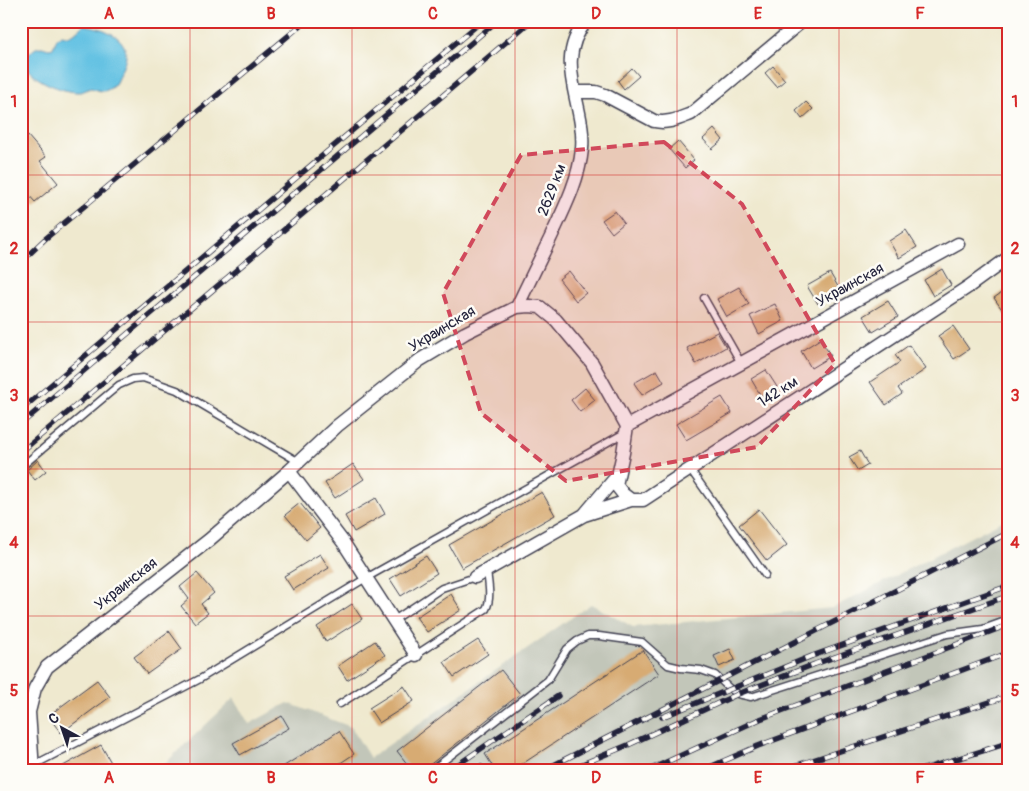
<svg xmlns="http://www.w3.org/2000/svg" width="1029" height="791" font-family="Pangolin,sans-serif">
<rect width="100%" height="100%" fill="#fdfcf7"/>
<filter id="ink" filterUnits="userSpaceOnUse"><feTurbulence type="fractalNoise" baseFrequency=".02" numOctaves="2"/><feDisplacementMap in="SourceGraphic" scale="10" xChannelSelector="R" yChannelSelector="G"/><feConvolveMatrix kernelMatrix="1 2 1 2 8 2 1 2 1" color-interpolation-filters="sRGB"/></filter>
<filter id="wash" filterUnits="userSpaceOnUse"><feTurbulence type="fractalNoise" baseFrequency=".0096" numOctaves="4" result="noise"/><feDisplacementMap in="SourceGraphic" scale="20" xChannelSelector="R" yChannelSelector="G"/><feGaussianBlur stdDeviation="1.12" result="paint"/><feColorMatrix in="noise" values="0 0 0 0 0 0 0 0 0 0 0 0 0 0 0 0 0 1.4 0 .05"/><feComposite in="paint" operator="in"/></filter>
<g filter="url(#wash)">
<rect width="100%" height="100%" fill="#efe9cf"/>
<!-- industrial -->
<path fill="#c2c6b9" d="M 1008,518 L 1008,770 L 158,770 L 234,698 L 249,724 L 288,703 L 351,727 L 370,758 L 591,604 L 633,627 L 832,608 Z"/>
<!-- water -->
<path fill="#65c2e3" stroke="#44728f" d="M 84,25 C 100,27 125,35 126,54 C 126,61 123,67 120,73 C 118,78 115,87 109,89 C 103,93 97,90 91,88 C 87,89 83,92 80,92 C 64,93 28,79 24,62 C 28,56 33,46 42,47 C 47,48 48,50 53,48 L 57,38 L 62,35 C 72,39 76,30 84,25 Z"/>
<g id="blocks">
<!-- building -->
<path fill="#d7ab73" d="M 773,66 L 785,80 L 777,87 L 765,73 Z
M 632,68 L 639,76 L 624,89 L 618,81 Z
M 806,102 L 813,109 L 802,119 L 796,111 Z
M 21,128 L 46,157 L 40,161 L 58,183 L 35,202 L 21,186 L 28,179 L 21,171 Z
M 714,129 L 723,140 L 712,149 L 703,139 Z
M 678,141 L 694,160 L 685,168 L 669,149 Z
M 615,211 L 624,223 L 612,233 L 602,220 Z
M 906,230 L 917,247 L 899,258 L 889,241 Z
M 942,269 L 951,285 L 933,296 L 924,280 Z
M 569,271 L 586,293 L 576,301 L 559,279 Z
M 830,273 L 840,290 L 818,304 L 807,286 Z
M 739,287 L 749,304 L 727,317 L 717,299 Z
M 1008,288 L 1008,318 L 994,298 Z
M 888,301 L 898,317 L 873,332 L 863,316 Z
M 775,304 L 783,321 L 759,334 L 750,316 Z
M 953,326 L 969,349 L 954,359 L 938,336 Z
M 717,332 L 726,347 L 696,364 L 687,348 Z
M 820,339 L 831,356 L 811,368 L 801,351 Z
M 909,345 L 926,369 L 898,388 L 902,394 L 886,405 L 870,382 L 900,362 L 895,355 Z
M 657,370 L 664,382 L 642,395 L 634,383 Z
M 766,370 L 777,387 L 761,396 L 751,379 Z
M 585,388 L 595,400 L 580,412 L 571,400 Z
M 722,397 L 732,413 L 686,440 L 676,424 Z
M 860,451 L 868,465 L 858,471 L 849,457 Z
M 38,460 L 46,471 L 35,480 L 27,470 Z
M 353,464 L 364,479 L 335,498 L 325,483 Z
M 542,492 L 555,515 L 462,568 L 449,545 Z
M 376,498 L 385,514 L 354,532 L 345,516 Z
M 300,503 L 320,528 L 306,540 L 285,515 Z
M 759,509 L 787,545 L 767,561 L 739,525 Z
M 320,554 L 329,568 L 293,590 L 284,576 Z
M 426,556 L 437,573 L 401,596 L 390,579 Z
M 197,573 L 214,593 L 201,604 L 208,613 L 195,623 L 181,606 L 189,599 L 180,587 Z
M 451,594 L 461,610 L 427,632 L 416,617 Z
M 352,604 L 362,619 L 326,642 L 317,627 Z
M 169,631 L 182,649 L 147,674 L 134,657 Z
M 478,640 L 488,654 L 454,677 L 444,662 Z
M 375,641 L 385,655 L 347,680 L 338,666 Z
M 730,649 L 735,660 L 719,667 L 714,656 Z
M 643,650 L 659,674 L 513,770 L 495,770 L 485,754 Z
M 501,670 L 520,694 L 423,770 L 412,770 L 397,751 Z
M 97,680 L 110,697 L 61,733 L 48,716 Z
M 404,686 L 414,701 L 379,723 L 369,708 Z
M 282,716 L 289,728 L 240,755 L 233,743 Z
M 339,731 L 354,754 L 330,770 L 278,770 Z
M 101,745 L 113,766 L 105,770 L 56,770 Z"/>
</g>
</g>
<g filter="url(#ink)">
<use href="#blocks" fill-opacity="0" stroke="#414051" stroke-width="1"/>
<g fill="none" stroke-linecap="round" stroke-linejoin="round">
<!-- lane casing -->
<g stroke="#414051" stroke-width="9">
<path id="lane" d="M 704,298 L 741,363
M 21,467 L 119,385 L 133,379 L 143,378 L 177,390 L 299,462
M 690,469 L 765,575
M 394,620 L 442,588 L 475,577
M 340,704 L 486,609 C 492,598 488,582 487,570
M 32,766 L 200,679 L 366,578 L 626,432
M 432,770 L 548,680 L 567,649 L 577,641 L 588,636 L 599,636 L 642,642 L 668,665 L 681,668 L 701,670 L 715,675 L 729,688 L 738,694 L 751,697 L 947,634 L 983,629 L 1008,620"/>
</g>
<!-- street casing -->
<g stroke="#414051" stroke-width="15">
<path id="street" d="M 575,92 L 596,92 L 605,95 L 654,121 C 668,124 678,119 691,114 L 802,21
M 517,307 C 528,284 539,261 550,239 C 563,211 579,181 582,149 C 586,103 552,63 586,21
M 627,426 L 623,453 L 616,485 L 623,494 L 631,500 L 643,500 L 968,287 L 1008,258
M 289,471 L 343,542 L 416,655
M 584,515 L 631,500
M 475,577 L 584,515 L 617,476
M 33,770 L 29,712 L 35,688 L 47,667 L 209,540 L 289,471 L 337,426 L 420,360 L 465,333 L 517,307 L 529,306 L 540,307 L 556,320 L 592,363 L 627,426 L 958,244"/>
</g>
<!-- lane -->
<use href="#lane" stroke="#fff" stroke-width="6"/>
<!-- street -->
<use href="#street" stroke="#fff" stroke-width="12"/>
<!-- rail casing -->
<g stroke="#22223b" stroke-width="5.5">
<path id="rail" d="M 21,262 L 45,239 L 306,21
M 21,410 L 482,21
M 21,424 L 497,21
M 21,452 L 531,21
M 662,717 L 812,656 L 1008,586
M 450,770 L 558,696
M 477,770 L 481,767
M 544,770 L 1008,533
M 568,770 L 628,745 L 738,694 L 815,664 L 1008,596
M 649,770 L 760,719 L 1008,625
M 703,770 L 758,746 L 1008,653
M 782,770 L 1008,696
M 921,770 L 1008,743"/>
</g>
<!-- rail -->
<use href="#rail" stroke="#fdfcf7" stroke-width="4" stroke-dasharray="11" stroke-linecap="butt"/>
</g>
</g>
<!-- marked area -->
<path fill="#d1495b" fill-opacity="0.2" stroke="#d1495b" stroke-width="4" stroke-dasharray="10 6" stroke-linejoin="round" d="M 664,142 L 742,204 L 835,364 L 757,447 L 566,481 L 481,413 L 443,293 L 521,155 Z"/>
<!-- grid -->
<path fill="none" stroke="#d62828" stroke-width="1" stroke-opacity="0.55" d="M 190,21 L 190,770M 352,21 L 352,770M 515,21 L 515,770M 677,21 L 677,770M 839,21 L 839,770M 21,175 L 1008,175M 21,322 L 1008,322M 21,469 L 1008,469M 21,616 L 1008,616"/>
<g text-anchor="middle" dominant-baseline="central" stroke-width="5" stroke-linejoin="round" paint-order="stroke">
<!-- street labels -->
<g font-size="15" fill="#22223b" stroke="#fdfcf7">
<text transform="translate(552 190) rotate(-69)">2629 км</text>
<text transform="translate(850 285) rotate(-29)">Украинская</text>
<text transform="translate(442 329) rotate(-31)">Украинская</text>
<text transform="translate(778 392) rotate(-33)">142 км</text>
<text transform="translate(126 584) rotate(-38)">Украинская</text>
</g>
</g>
<!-- margin -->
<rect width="1029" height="791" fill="none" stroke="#fdfcf7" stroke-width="55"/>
<!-- north arrow -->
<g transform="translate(62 728) rotate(320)" stroke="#fdfcf7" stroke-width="4" paint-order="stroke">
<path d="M0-4L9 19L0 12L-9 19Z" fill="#22223b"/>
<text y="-8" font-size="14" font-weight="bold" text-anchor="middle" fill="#22223b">С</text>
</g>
<rect x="28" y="28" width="974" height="736" fill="none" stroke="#d62828" stroke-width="2"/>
<g font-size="16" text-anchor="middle" font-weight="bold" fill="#d62828">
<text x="109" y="19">A</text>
<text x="271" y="19">B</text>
<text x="433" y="19">C</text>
<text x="596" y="19">D</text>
<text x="758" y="19">E</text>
<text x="920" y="19">F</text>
<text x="14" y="107">1</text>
<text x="1015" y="107">1</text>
<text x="14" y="254">2</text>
<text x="1015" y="254">2</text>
<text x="14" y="401">3</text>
<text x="1015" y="401">3</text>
<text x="14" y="548">4</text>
<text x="1015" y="548">4</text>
<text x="14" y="696">5</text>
<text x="1015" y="696">5</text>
<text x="109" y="783">A</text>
<text x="271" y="783">B</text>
<text x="433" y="783">C</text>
<text x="596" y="783">D</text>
<text x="758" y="783">E</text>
<text x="920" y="783">F</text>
</g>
</svg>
